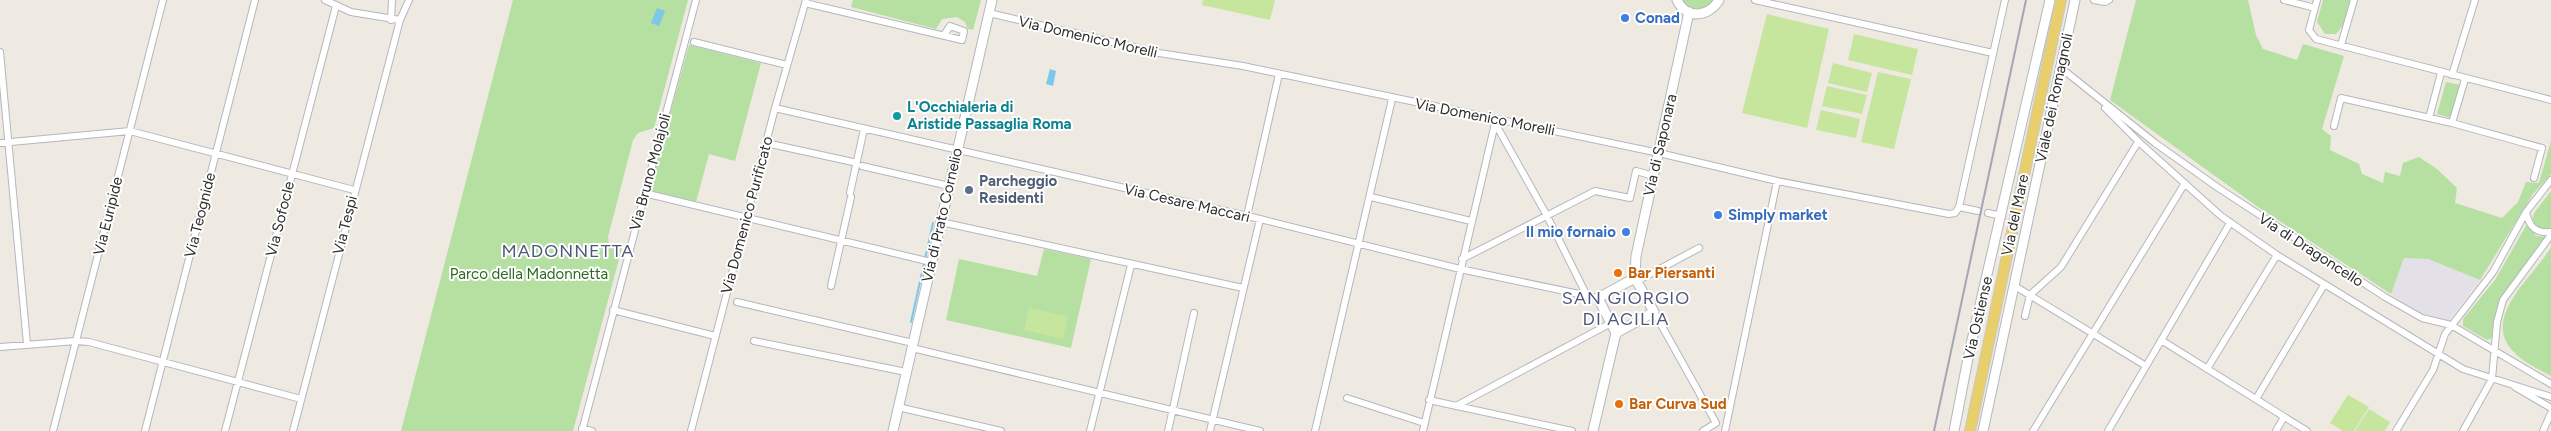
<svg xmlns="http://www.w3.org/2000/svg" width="2551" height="431" font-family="Figtree,sans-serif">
<rect width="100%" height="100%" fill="#eee9e1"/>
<!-- industrial -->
<path fill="#e3e1e7" d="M 2404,258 L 2428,259 L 2480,280 L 2448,321 L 2412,310 L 2391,294 Z"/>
<!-- green -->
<path fill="#b5e0a2" d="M 513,0 L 688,0 L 654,128 L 638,133 L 633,140 L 608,237 L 609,244 L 622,248 L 573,431 L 401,431 Z
M 853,0 L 981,0 L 973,30 L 968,29 L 965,22 L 957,17 L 942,19 L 936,29 L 851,7 Z
M 1682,0 L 1714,0 C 1705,12 1691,13 1682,0 Z
M 2136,0 L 2248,0 L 2256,35 L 2263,49 L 2297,60 L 2303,44 L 2344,56 L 2322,129 L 2331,136 L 2330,150 L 2359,164 L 2362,174 L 2383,183 L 2385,172 L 2400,176 L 2403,163 L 2419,157 L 2437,169 L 2457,188 L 2455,203 L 2502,218 L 2518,202 L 2526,182 L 2539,183 L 2551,141 L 2551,174 L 2533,194 L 2480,280 L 2428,259 L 2404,258 L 2391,294 L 2258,207 L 2110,100 Z
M 2323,0 L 2350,0 L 2344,24 L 2336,34 L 2325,34 L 2317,22 Z
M 689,45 L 761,63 L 735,161 L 709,154 L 696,202 L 649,190 Z
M 2446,82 L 2460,85 L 2451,118 L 2437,114 Z
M 2551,191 L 2551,229 L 2541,230 L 2532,221 L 2534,213 Z
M 2527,224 L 2536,236 L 2548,237 C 2525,268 2496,297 2494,337 L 2487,340 L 2463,326 L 2463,319 L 2495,280 Z
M 2551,247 L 2551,376 C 2539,369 2524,363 2515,353 C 2478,318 2535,276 2551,247 Z
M 1044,249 L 1091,259 L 1071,348 L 946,320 L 959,259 L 1037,276 Z"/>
<!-- pitch -->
<path fill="#c6e69e" d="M 1203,0 L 1275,0 L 1270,20 L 1202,5 Z
M 1767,14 L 1829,29 L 1807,128 L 1742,113 Z
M 1854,34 L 1918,49 L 1912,75 L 1848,60 Z
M 1833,63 L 1872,73 L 1867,92 L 1828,83 Z
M 1878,72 L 1911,79 L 1894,149 L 1861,142 Z
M 1827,86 L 1867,95 L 1862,114 L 1822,106 Z
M 1821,110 L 1860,119 L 1856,138 L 1816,130 Z
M 1029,308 L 1068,316 L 1063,339 L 1024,330 Z
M 2348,395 L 2369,407 L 2354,431 L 2343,431 L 2330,423 Z
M 2369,409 L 2390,422 L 2385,431 L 2355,431 Z"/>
<!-- water -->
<path fill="#7cc8e8" d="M 657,8 L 665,11 L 659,26 L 651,23 Z
M 1050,69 L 1056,71 L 1053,86 L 1046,84 Z"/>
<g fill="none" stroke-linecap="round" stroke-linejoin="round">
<!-- stream -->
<path stroke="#7cc8e8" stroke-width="2" d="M 911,322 L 933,223"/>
<!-- street casing -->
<g stroke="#b4b7bf" stroke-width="8">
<path id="street" d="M 325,0 L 351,12 L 400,20
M 1755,0 L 1993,53
M 2094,0 L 2105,2 L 2109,0
M 2284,0 L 2315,8
M 2317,0 L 2309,30 L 2316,39 L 2551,100
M 805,3 L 962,40 L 964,31 L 950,26 L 944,35
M 989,13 L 1159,53 L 1243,66 L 1659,153 L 1777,181 L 1949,214 L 1955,213 L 1959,207 L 2005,0
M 391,20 L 392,0
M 694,42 L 787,65
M 2341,45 L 2354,0
M 0,52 L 27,344
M 2061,68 L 2155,143 L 2217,187 L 2385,297 L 2422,318 L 2451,325 L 2551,384
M 2452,75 L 2475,0
M 775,108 L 1260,219 L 1460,269 L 1598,298
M 2105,108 L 2141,144 L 2221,216 L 2277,255 L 2463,369 L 2551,397
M 2429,118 L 2441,73
M 1495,123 L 1546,214 L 1587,296
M 2452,123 L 2465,79
M 2334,126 L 2341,98 L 2452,123 L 2542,148 L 2534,178
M 0,143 L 130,131 L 354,190
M 766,143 L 853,162
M 862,166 L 949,186
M 644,193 L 931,262
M 850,193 L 864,129
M 1371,197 L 1471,221
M 1959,207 L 1978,211
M 2526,212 C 2529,227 2536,234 2551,232
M 1988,213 L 2002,216
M 1247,216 L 1279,74
M 941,222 L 1243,288
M 1462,259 L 1595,191 L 1630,198 L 1636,171 L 1654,176
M 1637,281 L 1699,248
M 2013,285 L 2146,366
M 831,286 L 851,197
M 737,302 L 913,343
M 613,310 L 715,336
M 1654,312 L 1716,423
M 2025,316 L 2030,295 L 2061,267 L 2138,142
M 2161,340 L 2307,431
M 754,341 L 906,372
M 0,347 L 76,341 L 89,342 L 301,399
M 912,348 L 1260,431
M 2207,369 L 2277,255
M 2515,387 L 2551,408
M 1347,398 L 1424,423
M 2256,399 L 2324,285
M 1429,400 L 1572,431
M 1456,406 L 1611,323
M 898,407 L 1001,431
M 582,428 L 592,431
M 53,431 L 163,0
M 145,431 L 255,0
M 225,431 L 336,6
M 293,431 L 400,20 L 409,0
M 582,431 L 696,0
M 691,431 L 775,108 L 806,0
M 1090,431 L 1131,265
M 1168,431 L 1194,313
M 1210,431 L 1260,219
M 1315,431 L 1392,99
M 1423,431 L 1496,119
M 1703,431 L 1716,423
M 1725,431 L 1777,181
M 2033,431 L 2185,183
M 2108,431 L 2230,223
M 2276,431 L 2284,417
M 2396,431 L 2433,370 L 2445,334 L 2493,272 L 2526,212 L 2551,180
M 2463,431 L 2492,379 L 2497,322 L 2503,300 L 2551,235
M 2543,431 L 2551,413"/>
</g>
<!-- secondary casing -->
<g stroke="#b4b7bf" stroke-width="11">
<path id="secondary" d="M 1677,0 C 1686,20 1709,17 1719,0
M 1616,333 L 1654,312 L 1635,278 L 1636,256 L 1689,12
M 1616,333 L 1598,298 L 1635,278
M 893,431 L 992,0
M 1593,431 L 1616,333
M 1954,431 L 1969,353 L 2050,0
M 1983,431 L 2075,0"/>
</g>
<!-- primary casing -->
<g stroke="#c8c8c8" stroke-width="12">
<path id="primary" d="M 1970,431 L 2061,0"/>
</g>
<!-- street -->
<use href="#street" stroke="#fff" stroke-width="6"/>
<!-- secondary -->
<use href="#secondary" stroke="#fff" stroke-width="9"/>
<!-- primary -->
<use href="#primary" stroke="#e9cf6b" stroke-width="10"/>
<!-- rail -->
<path stroke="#a4a6b6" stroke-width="2" d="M 1934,431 L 2026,0"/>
</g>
<!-- markers -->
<g fill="#3f7fe0" stroke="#fff" stroke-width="2">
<circle cx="1625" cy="18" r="5"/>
<circle cx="1718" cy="215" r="5"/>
<circle cx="1626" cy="232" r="5"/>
</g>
<circle fill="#0f9aa8" stroke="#fff" stroke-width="2" cx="897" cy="116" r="5"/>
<circle fill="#5c6f8a" stroke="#fff" stroke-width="2" cx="969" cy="190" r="5"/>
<g fill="#e8710a" stroke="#fff" stroke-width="2">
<circle cx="1618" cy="273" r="5"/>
<circle cx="1619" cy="404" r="5"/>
</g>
<g text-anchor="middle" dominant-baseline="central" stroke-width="4" stroke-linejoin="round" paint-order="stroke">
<!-- shop labels -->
<g font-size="15" font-weight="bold" fill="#366cbe" stroke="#fff" text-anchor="start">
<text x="1635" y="18">Conad</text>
<text x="1728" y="215">Simply market</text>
<text x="1616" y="232" text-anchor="end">Il mio fornaio</text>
</g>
<!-- street labels -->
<g font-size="15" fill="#2d2d2d" stroke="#fff">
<text transform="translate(1088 37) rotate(13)">Via Domenico Morelli</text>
<text transform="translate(2054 98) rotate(-78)">Viale dei Romagnoli</text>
<text transform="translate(1485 117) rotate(11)">Via Domenico Morelli</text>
<text transform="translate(1660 145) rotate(-77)">Via di Saponara</text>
<text transform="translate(650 172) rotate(-75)">Via Bruno Molajoli</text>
<text transform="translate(1187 203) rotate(13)">Via Cesare Maccari</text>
<text transform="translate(200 215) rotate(-76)">Via Teognide</text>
<text transform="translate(747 215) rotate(-75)">Via Domenico Purificato</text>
<text transform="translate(942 215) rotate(-77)">Via di Prato Cornelio</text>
<text transform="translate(2015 215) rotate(-78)">Via del Mare</text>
<text transform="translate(108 216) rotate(-76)">Via Euripide</text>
<text transform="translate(280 219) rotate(-76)">Via Sofocle</text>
<text transform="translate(345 225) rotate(-76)">Via Tespi</text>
<text transform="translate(2311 250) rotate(33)">Via di Dragoncello</text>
<text transform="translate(1978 318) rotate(-77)">Via Ostiense</text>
</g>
<!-- culture labels -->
<g font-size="15" font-weight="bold" fill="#0d838f" stroke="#fff" text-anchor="start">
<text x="907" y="107">L'Occhialeria di<tspan x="907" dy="17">Aristide Passaglia Roma</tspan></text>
</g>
<!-- service labels -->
<g font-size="15" font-weight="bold" fill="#4e5e75" stroke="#fff" text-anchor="start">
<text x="979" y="181">Parcheggio<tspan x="979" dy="17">Residenti</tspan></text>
</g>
<!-- food labels -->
<g font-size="15" font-weight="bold" fill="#c56008" stroke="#fff" text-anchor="start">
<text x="1628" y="273">Bar Piersanti</text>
<text x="1629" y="404">Bar Curva Sud</text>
</g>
<!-- park labels -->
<g font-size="15" fill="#2d6820" stroke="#fff">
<text x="529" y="274">Parco della Madonnetta</text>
</g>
<!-- quarter labels -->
<g font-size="18" letter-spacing="1" fill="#50577c" stroke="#fff">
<text x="568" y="251">MADONNETTA</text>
<text x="1626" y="298">SAN GIORGIO<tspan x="1626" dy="21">DI ACILIA</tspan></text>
</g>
</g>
</svg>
